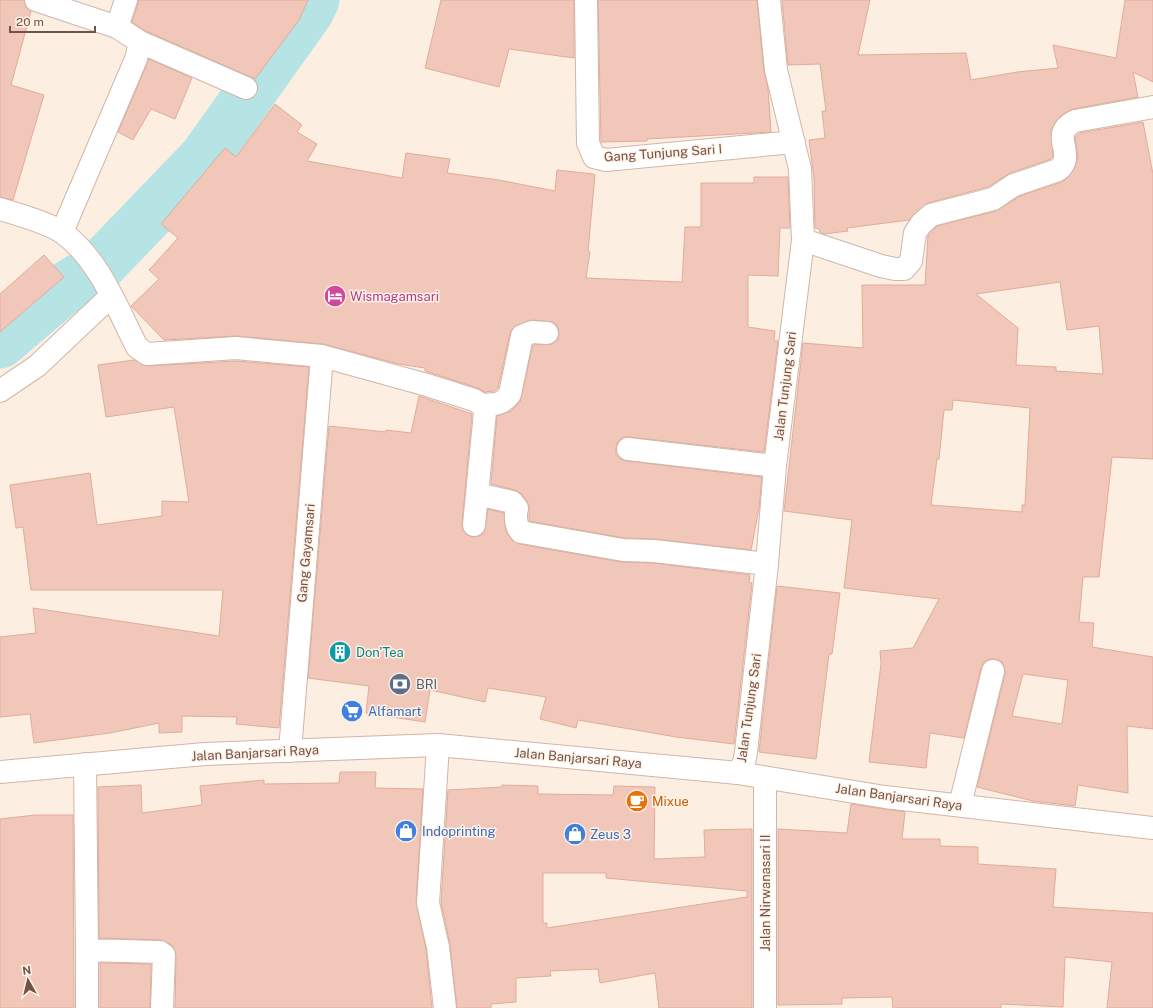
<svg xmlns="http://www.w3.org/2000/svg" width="1153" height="1008" font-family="'Public Sans',sans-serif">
<rect width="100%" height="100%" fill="#fceee1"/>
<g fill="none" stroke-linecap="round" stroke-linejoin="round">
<!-- river -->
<path stroke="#b6e4e5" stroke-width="51" d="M 0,343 L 66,287 L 100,266 L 204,158 L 308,12 L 314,0"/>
</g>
<!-- building -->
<path fill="#f1c7b9" stroke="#e3ab99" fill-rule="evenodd" d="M 0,0 L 24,0 L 26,8 L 31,11 L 11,85 L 44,95 L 13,200 L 0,197 Z
M 139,0 L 308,0 L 299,20 L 255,79 L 146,31 L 132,22 Z
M 441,0 L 574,0 L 574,58 L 509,49 L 499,87 L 425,68 Z
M 598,0 L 757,0 L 764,71 L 768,89 L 771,132 L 647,139 L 647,141 L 601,142 Z
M 782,0 L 870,0 L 858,55 L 966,53 L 971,80 L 1017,72 L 1058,68 L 1053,45 L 1116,58 L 1125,0 L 1153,0 L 1153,82 L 1133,72 L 1138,97 L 1073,109 L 1060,116 L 1051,130 L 1053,156 L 1051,159 L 1010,173 L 988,187 L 928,203 L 909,220 L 847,228 L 848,231 L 824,234 L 820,232 L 819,229 L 815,228 L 814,178 L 809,140 L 825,138 L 822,111 L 826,111 L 820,64 L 788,65 Z
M 149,59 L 192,78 L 175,119 L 151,109 L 133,140 L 118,132 Z
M 275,104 L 302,125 L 297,132 L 317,144 L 307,161 L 402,178 L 406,153 L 450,159 L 447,173 L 499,180 L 555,191 L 557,170 L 593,174 L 595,175 L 588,251 L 590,252 L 586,278 L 682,282 L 685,227 L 701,227 L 701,183 L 754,183 L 754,177 L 788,177 L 790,228 L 780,228 L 778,276 L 748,275 L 748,327 L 775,331 L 774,341 L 778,341 L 764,452 L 629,437 L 623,437 L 618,441 L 616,448 L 616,454 L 620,459 L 627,461 L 762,477 L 759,508 L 751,550 L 655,539 L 624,538 L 529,521 L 529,505 L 522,494 L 515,490 L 491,484 L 497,416 L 511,411 L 520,402 L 533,345 L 552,344 L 558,340 L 559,334 L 558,328 L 554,322 L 532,320 L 513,328 L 510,333 L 498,388 L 494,391 L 485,392 L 478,388 L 425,371 L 425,368 L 399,364 L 323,344 L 237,336 L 164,340 L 131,306 L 159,279 L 149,270 L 178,238 L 161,224 L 225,148 L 236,157 Z
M 1143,122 L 1153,174 L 1153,459 L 1112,457 L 1099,577 L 1083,577 L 1079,622 L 1094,623 L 1092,647 L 1153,657 L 1153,729 L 1127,726 L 1128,793 L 1078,785 L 1075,806 L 1033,801 L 977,787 L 1005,674 L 1005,668 L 1002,662 L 996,659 L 989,659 L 984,662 L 981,668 L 964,738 L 930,733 L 926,768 L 869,762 L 881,664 L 880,651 L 913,648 L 939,599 L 844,588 L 852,520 L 784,511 L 803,343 L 863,348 L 862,285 L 925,285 L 928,236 L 937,226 L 996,211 L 1020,196 L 1062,182 L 1067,178 L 1075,167 L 1078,157 L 1075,137 L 1080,133 ZM 1060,282 L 1067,330 L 1099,326 L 1103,374 L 1056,371 L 1056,367 L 1016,365 L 1018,328 L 976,294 ZM 953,400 L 1030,408 L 1025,505 L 1022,505 L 1022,512 L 931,505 L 937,459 L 939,459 L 944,410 L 952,410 ZM 1023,674 L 1068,680 L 1062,724 L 1012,716 Z
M 44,255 L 64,277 L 0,332 L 0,294 Z
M 134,360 L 148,366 L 236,361 L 309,367 L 279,728 L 236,724 L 237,717 L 182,716 L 182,732 L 159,733 L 159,723 L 110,733 L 34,743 L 30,714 L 0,717 L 0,637 L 36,633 L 33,608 L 219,636 L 223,590 L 31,590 L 23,527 L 16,528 L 10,485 L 90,473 L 97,525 L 162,516 L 162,501 L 189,502 L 174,407 L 106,417 L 98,365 Z
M 419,396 L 472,414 L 462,524 L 463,530 L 467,535 L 473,537 L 479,536 L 484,533 L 488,509 L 504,513 L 506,532 L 511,539 L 519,544 L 621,562 L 653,563 L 750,575 L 749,582 L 752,583 L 734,744 L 676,737 L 578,720 L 576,728 L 540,719 L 546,697 L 488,688 L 485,702 L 430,690 L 425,722 L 366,713 L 369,686 L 308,678 L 329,426 L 386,432 L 386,430 L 411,433 Z
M 777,586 L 840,593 L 832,654 L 829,654 L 816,759 L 759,752 Z
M 340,772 L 376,772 L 375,788 L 423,789 L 416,902 L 426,949 L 432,1008 L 175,1008 L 176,955 L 172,945 L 160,940 L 99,938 L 98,787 L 141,785 L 142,813 L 202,805 L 200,786 L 264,780 L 264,784 L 339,783 Z
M 502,785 L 538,786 L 538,794 L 613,795 L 614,786 L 655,787 L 654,859 L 705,857 L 704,830 L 752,829 L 752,1008 L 659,1008 L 655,973 L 600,983 L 598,969 L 550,971 L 551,976 L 516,978 L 516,1002 L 491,1004 L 491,1008 L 457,1008 L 450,945 L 441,902 L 448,790 L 502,787 ZM 543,873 L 606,873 L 606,878 L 747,891 L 747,897 L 547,928 L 547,923 L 543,923 Z
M 851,804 L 905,812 L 902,839 L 940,839 L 940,846 L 978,847 L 978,864 L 1056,869 L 1053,907 L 1153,913 L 1153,1008 L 1107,1008 L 1112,962 L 1065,957 L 1063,1007 L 1001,1004 L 1001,1008 L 893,1008 L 892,997 L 842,998 L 842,1004 L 778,1005 L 778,829 L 847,833 Z
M 35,815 L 73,815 L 74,1008 L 0,1008 L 0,819 Z
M 100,963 L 151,964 L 150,1008 L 100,1008 Z"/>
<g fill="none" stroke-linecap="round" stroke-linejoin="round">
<!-- minor casing -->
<g stroke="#cfb6ab" stroke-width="24">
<path id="minor" d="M 36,0 L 117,27
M 126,0 L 117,27 L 140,42 L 246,88
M 586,0 L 588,143 L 594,157 L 606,160 L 794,142
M 0,209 C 14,213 51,224 63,233 C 99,259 117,308 137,347 L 147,354 L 236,348 L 322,356 L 427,385 L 474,400 L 482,405 L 485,412 L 474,525
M 62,232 L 136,59 L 140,42
M 803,240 L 881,266 L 895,269 L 904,269 L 911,261 L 915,233 L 921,224 L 931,215 L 993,199 L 1014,185 L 1058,170 C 1078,154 1047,135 1075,121 L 1153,107
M 0,391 L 37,366 L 111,296
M 482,405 C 495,404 502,405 510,394 L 522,336 L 532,332 L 547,333
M 628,449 L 775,466
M 477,494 L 512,502 L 517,508 C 515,517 515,525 521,532 L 623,550 L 654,551 L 767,564
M 438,745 L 428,903 L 438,947 L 445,1008
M 290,751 L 322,356
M 85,764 L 87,950 L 160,952 L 164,955 L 162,1008
M 738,773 L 744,763 L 746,752 L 767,564 L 775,466 L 803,240 L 800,169 L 776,70 L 769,0
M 765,778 L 765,1008
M 960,805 L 993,671
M 87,1008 L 87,950"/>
</g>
<!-- secondary casing -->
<g stroke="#d2b5a8" stroke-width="24">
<path id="secondary" d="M 0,772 L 205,754 L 438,745 L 738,773 L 885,797 L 1153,828"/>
</g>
<!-- minor -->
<use href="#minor" stroke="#fff" stroke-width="22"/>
<!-- secondary -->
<use href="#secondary" stroke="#fff" stroke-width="22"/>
</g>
<!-- icons -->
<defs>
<g id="hotel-disc" transform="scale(1.15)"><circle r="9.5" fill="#d1479c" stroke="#fff2e6"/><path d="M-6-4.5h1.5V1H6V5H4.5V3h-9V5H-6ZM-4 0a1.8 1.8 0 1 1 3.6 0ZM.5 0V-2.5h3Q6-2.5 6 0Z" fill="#fff"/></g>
<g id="building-disc" transform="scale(1.15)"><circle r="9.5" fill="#0f9aa8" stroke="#fff2e6"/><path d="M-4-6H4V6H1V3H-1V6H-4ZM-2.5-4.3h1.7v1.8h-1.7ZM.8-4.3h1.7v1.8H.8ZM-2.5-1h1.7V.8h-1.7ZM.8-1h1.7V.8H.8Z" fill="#fff"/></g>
<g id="bank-disc" transform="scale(1.15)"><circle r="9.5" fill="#5c6f8a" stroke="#fff2e6"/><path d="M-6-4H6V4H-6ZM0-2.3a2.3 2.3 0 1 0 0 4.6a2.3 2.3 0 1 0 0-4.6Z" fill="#fff"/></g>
<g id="supermarket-disc" transform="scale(1.15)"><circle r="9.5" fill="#3f7fe0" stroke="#fff2e6"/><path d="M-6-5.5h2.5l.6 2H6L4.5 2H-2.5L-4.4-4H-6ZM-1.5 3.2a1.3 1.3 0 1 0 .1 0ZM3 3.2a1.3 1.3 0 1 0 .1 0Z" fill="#fff"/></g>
<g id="cafe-disc" transform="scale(1.15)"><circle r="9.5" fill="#e8710a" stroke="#fff2e6"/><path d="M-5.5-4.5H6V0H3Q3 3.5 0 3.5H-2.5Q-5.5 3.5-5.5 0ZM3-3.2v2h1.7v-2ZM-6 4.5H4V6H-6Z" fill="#fff"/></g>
<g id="shop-disc" transform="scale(1.15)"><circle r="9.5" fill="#3f7fe0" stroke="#fff2e6"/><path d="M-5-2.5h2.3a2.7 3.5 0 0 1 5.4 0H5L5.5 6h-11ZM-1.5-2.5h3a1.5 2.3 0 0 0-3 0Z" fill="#fff"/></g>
</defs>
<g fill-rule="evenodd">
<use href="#hotel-disc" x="335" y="296"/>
<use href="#building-disc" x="340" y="652"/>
<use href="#bank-disc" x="400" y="684"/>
<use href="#supermarket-disc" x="352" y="711"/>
<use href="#cafe-disc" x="637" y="801"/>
<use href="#shop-disc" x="406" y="831"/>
<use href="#shop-disc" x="575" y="834"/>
</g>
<g text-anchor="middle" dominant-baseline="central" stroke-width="3" stroke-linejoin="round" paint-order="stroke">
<!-- street labels -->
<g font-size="13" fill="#725148" stroke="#fff2e6">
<text transform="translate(663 153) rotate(-4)">Gang Tunjung Sari I</text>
<text transform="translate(785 386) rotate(-83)">Jalan Tunjung Sari</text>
<text transform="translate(306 553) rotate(-85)">Gang Gayamsari</text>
<text transform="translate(749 708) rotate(-82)">Jalan Tunjung Sari</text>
<text transform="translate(255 753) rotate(-3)">Jalan Banjarsari Raya</text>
<text transform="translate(578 758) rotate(5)">Jalan Banjarsari Raya</text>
<text transform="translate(899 797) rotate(8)">Jalan Banjarsari Raya</text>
<text transform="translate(765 893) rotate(-90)">Jalan Nirwanasari II</text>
</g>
<!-- hotel labels -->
<g font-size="13" fill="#b23c85" stroke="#fff2e6" text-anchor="start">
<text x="350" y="296">Wismagamsari</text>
</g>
<!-- culture labels -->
<g font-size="13" fill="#0d838f" stroke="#fff2e6" text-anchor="start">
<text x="356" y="652">Don'Tea</text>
</g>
<!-- service labels -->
<g font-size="13" fill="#4e5e75" stroke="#fff2e6" text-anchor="start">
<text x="416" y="684">BRI</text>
</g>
<!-- shop labels -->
<g font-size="13" fill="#366cbe" stroke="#fff2e6" text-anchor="start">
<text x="368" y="711">Alfamart</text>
<text x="422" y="831">Indoprinting</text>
<text x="590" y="834">Zeus 3</text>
</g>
<!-- food labels -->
<g font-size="13" fill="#c56008" stroke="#fff2e6" text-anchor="start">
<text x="652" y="801">Mixue</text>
</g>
</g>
<!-- north arrow -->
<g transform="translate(28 980) rotate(352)" stroke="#fff2e6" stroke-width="3" paint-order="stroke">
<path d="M0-3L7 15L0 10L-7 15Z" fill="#725148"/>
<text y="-6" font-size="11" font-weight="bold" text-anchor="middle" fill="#725148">N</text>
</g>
<!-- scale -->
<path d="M10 26v6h85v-6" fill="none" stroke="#725148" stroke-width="2"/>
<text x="16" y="26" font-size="12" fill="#725148" stroke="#fff2e6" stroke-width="3" paint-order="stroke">20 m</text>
</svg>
